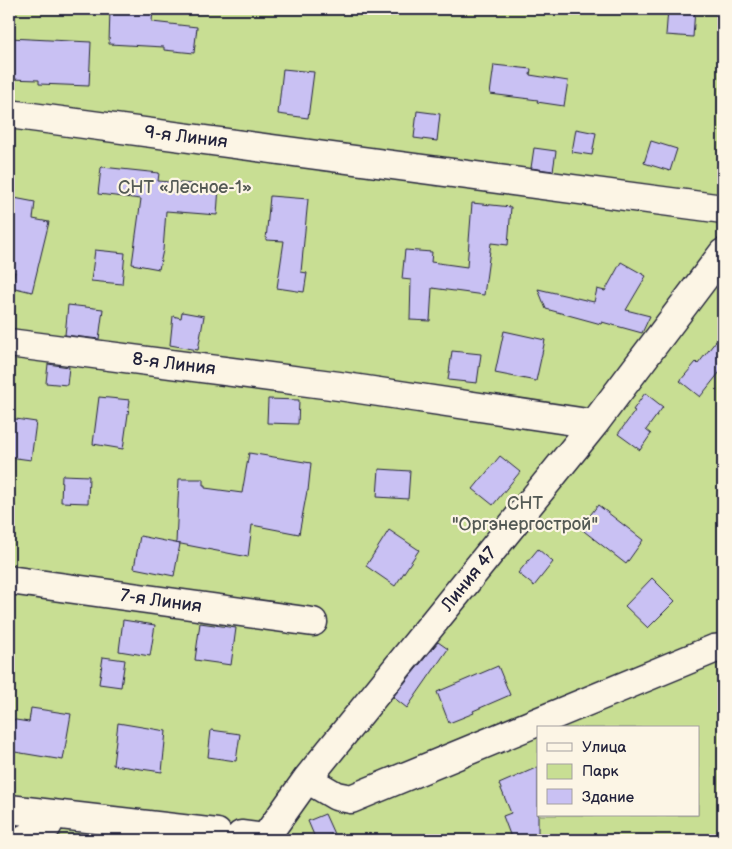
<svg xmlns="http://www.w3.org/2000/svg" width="732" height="849" font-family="'Balsamiq Sans',sans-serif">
<rect width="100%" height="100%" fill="#fcf5e5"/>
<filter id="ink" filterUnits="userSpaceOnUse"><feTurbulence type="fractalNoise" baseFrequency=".02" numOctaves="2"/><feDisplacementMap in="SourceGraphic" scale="10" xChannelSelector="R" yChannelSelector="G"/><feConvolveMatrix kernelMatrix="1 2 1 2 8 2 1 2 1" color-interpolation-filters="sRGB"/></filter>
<g filter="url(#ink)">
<!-- green -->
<path fill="#c8de93" stroke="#758067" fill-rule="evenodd" d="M 9,9 L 723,9 L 723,840 L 9,840 ZM 538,728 L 698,728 L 698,815 L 538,815 Z"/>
<!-- building -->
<path fill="#c9c1f3" stroke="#22223b" d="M 110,9 L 153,9 L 152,22 L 197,27 L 194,53 L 164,50 L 164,47 L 109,44 Z
M 668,9 L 695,9 L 693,37 L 666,35 Z
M 9,38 L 91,42 L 89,86 L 39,84 L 39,80 L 9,79 Z
M 494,65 L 531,69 L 530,75 L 568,81 L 564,106 L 537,102 L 538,100 L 490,94 Z
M 283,69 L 314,72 L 308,118 L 278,114 Z
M 417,111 L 440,114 L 437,141 L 414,138 Z
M 576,129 L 596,133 L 592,155 L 572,152 Z
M 651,141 L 677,149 L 670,171 L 644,163 Z
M 534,148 L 556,151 L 553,171 L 531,168 Z
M 102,167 L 159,173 L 158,181 L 219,186 L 217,215 L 166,211 L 163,250 L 159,269 L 132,264 L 141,199 L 98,194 L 101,168 Z
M 270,196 L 308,199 L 301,272 L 307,273 L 304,292 L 277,288 L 284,241 L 266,240 Z
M 9,197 L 35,202 L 33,219 L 49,222 L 32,292 L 11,287 L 15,272 L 9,272 Z
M 472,203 L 511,207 L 508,245 L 491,243 L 484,295 L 432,288 L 430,321 L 410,320 L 411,280 L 402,279 L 405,250 L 432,252 L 431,262 L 467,267 Z
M 95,250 L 125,253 L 122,284 L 91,281 Z
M 621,262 L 646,276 L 626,310 L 650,316 L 642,333 L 602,322 L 601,324 L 546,309 L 538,289 L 594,302 L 597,289 L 605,291 Z
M 68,305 L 103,309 L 99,339 L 65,335 Z
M 182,312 L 204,316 L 198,350 L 170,345 L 173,316 L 181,318 Z
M 504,331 L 545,340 L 536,381 L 495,373 Z
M 723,332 L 723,368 L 700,397 L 680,381 L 696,362 L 698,364 Z
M 452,351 L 481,354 L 477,383 L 448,380 Z
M 48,364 L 69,367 L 67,385 L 46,383 Z
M 645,393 L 663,407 L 646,430 L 651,434 L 640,450 L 618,434 L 635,411 L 633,410 Z
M 99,397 L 130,400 L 123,449 L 93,444 Z
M 268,399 L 299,400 L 298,424 L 267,423 Z
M 9,418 L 36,422 L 31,460 L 9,457 Z
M 249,453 L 311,463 L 308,491 L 307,491 L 299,534 L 252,525 L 248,557 L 176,543 L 179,479 L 203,479 L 203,485 L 205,485 L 205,488 L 242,493 Z
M 500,456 L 520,472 L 493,505 L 473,489 Z
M 379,469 L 410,471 L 408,499 L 377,497 Z
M 62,475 L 89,476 L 88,503 L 61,502 Z
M 598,505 L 643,540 L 626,564 L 580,528 Z
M 389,530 L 419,550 L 395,586 L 366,566 Z
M 140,536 L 180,544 L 174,576 L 134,568 Z
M 538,549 L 553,562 L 534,586 L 518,573 Z
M 652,578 L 675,601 L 648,628 L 625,606 Z
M 123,620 L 155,625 L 150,656 L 119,651 Z
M 200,623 L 236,628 L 231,665 L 195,660 Z
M 438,642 L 448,649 L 407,708 L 393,697 Z
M 103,657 L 125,660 L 121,687 L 99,684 Z
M 498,666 L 510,695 L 473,711 L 474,713 L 449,723 L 437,692 Z
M 31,708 L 71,714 L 63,760 L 9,751 L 9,719 L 29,722 Z
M 118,723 L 166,731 L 162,772 L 113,765 Z
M 211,730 L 240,734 L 236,761 L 208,757 Z
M 538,767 L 538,835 L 525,840 L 512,840 L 503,816 L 511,813 L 499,784 Z
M 325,814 L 334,834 L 316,840 L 308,821 Z"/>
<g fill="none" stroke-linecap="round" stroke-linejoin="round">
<!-- minor casing -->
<g stroke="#22223b" stroke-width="31">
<path id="minor" d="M 9,114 L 723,209
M 9,343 L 339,386 L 594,424
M 9,580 L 313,622
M 307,779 L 336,796 L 351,799 L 714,649 L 723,648
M 9,809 L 217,833
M 241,835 L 265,838 L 307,779 L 594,424 L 723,253
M 22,840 L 46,828 L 53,815"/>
</g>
<!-- minor -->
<use href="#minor" stroke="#fcf5e5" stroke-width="28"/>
</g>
</g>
<g text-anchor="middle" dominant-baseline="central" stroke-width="4.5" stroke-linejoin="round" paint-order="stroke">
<!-- street labels -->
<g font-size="18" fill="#22223b" stroke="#fcf5e5">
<text transform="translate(186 137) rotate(7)">9-я Линия</text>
<text transform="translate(174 364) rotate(7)">8-я Линия</text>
<text transform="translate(469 579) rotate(-51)">Линия 47</text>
<text transform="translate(161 601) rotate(8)">7-я Линия</text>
</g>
<!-- park labels -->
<g font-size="18" fill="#545a55" stroke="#fcf5e5">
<text x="185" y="187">СНТ «Лесное-1»</text>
<text x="525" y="503">СНТ<tspan x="525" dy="21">"Оргэнергострой"</tspan></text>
</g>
</g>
<!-- margin -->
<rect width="732" height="849" fill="none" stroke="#fcf5e5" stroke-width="30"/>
<rect x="15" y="15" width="702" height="819" fill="none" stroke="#22223b" stroke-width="2" filter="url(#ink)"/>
<!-- legend -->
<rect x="537" y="726" width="162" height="90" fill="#fcf5e5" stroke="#a5a1a1"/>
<rect x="547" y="743" width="25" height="8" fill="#fcf5e5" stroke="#a5a1a1"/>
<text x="582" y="752" font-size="15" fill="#22223b">Улица</text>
<rect x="547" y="764" width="25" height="15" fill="#c8de93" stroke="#a5a1a1"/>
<text x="582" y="776" font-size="15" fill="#22223b">Парк</text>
<rect x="547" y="789" width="25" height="15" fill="#c9c1f3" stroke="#a5a1a1"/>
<text x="582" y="802" font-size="15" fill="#22223b">Здание</text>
</svg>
